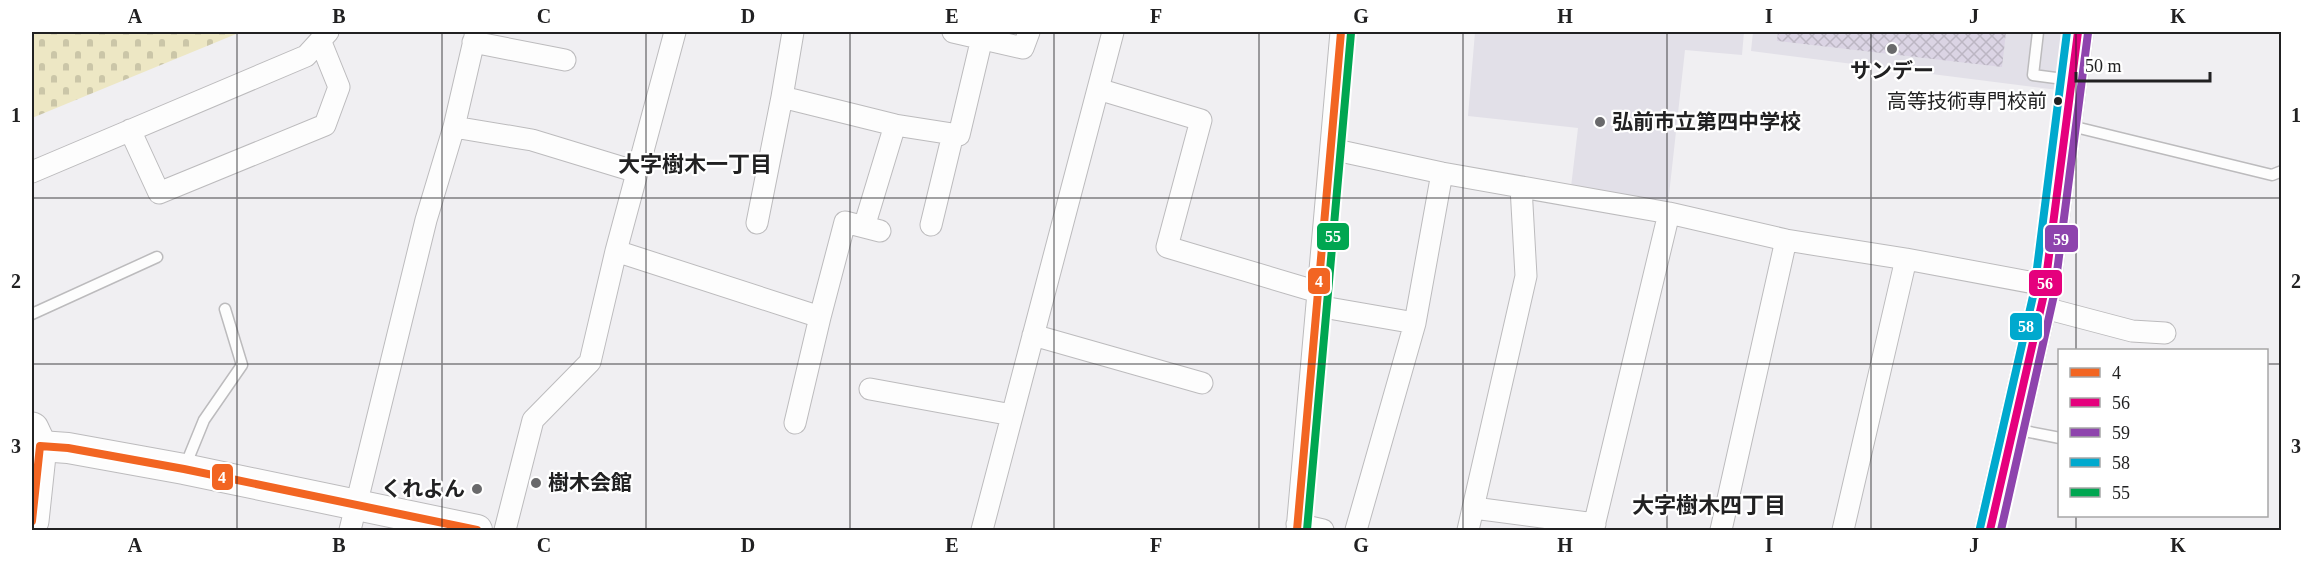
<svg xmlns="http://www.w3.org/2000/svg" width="2313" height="562" font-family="'Times New Roman','Noto Sans JP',serif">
<defs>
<pattern id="cemetery-stones" width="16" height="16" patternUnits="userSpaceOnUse" patternTransform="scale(1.5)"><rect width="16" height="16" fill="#ede7c4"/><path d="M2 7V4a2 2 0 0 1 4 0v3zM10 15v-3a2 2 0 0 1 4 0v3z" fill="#cbc6a8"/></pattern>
<pattern id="building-cross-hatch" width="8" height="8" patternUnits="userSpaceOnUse" patternTransform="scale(1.5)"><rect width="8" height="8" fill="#dbd4e4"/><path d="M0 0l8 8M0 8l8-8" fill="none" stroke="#bcb6c3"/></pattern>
</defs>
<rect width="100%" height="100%" fill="#f0eff2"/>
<!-- built -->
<path fill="#e2e0e8" d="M 1475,32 L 1744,32 L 1742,55 L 1685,50 L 1668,204 L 1571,187 L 1578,128 L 1468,116 Z
M 1753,32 L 2065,32 L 2058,90 L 1751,51 Z"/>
<!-- cemetery -->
<path fill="url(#cemetery-stones)" d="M 32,32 L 241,32 L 32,118 Z"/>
<!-- building -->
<path fill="url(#building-cross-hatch)" d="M 1778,32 L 2006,32 L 2002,67 L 1777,41 Z"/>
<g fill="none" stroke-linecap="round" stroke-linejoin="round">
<!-- service casing -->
<g stroke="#bcbbbd" stroke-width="13">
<path id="service" d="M 2038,32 L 2033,75 L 2071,80
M 2067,125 L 2272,175 L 2282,171
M 32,314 L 157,257
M 2014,429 L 2060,438
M 184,469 L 204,420 L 242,365 L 225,309"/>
</g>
<!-- minor casing -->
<g stroke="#bcbbbd" stroke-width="23">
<path id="minor" d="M 793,32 L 782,97 L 895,125 L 959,135 L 982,38
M 953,32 L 1023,48 L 1029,32
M 473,42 L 565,60
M 1098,89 L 1201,120 L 1167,247 L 1318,292
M 454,127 L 532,140 L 637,172
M 130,130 L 159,193 L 325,125 L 339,87 L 320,40
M 1331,149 L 1442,173 L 1669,213 L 1786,240 L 1906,259 L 2045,285
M 32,172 L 306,56 L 328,32
M 757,223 L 782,97
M 931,225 L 953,134
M 864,227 L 895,125
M 616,251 L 820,317 L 845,222 L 880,231
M 1317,306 L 1415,323 L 1442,173
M 2041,307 L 2132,331 L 2165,333
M 1033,335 L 1202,383
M 870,389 L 1012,415
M 795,423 L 820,317
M 1474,508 L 1595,524
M 1297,524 L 1323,530
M 350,530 L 426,220 L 454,127 L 476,32
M 505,530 L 533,420 L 590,362 L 616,251 L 675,32
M 982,530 L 1113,32
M 1297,530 L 1341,32
M 1356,530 L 1415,323
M 1468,530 L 1526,276 L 1521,187
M 1593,530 L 1669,213
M 1721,530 L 1786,240
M 1843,530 L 1906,259"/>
</g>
<!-- secondary casing -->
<g stroke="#bcbbbd" stroke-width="32">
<path id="secondary" d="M 40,446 L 68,448 L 184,469 L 477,530
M 1990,530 L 2044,294 L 2078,32"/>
</g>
<!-- primary casing -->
<g stroke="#bcbbbd" stroke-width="35">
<path id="primary" d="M 32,429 L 40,446 L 32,521"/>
</g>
<!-- service -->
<use href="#service" stroke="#fdfdfd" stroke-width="10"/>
<!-- minor -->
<use href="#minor" stroke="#fdfdfd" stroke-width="21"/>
<!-- secondary -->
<use href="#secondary" stroke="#fdfdfd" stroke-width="30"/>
<!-- primary -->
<use href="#primary" stroke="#fdfdfd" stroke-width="33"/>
<!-- bus-1 casing -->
<g stroke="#fff" stroke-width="12">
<path id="bus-1" d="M 32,521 L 40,446 L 68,448 L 184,469 L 477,530
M 1297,530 L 1341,32"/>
</g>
<!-- bus-2 casing -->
<g stroke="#fff" stroke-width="12">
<path id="bus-2" d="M 1990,530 L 2044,294 L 2078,32"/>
</g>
<!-- bus-3 casing -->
<g stroke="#fff" stroke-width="12">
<path id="bus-3" d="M 2001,530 L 2054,295 L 2088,33"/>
</g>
<!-- bus-4 casing -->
<g stroke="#fff" stroke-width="12">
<path id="bus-4" d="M 1980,528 L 2034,292 L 2067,32"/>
</g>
<!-- bus-5 casing -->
<g stroke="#fff" stroke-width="12">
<path id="bus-5" d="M 1307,530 L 1351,33"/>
</g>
<!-- bus-1 -->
<use href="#bus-1" stroke="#f26522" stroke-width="8"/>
<!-- bus-2 -->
<use href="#bus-2" stroke="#e5007d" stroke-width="8"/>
<!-- bus-3 -->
<use href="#bus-3" stroke="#8e44ad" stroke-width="8"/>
<!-- bus-4 -->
<use href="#bus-4" stroke="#00a9ce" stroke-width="8"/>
<!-- bus-5 -->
<use href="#bus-5" stroke="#00a651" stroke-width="8"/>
</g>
<!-- grid -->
<path fill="none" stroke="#212122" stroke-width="1.5" stroke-opacity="0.55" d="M 237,32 L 237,530M 442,32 L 442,530M 646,32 L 646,530M 850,32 L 850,530M 1054,32 L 1054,530M 1259,32 L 1259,530M 1463,32 L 1463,530M 1667,32 L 1667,530M 1871,32 L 1871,530M 2076,32 L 2076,350M 32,198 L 2282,198M 32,364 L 2060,364M 2266,364 L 2282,364M 2076,516 L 2076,530"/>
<!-- markers -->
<g fill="#69696b" stroke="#fff" stroke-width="2">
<circle cx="1892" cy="49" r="6"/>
<circle cx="1600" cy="122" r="6"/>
<circle cx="536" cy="483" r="6"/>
<circle cx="477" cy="489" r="6"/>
</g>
<circle fill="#212122" stroke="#fff" stroke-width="2" cx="2058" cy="101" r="5"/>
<g text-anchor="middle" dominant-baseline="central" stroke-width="4.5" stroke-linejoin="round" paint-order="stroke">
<!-- bus labels -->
<g font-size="20" fill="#212122" stroke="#fff" text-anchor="end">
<text x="2047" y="101">高等技術専門校前</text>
</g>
<!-- poi labels -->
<g font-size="21" font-weight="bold" fill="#212122" stroke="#fff" text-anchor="start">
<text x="1892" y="71" text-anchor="middle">サンデー</text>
<text x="1612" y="122">弘前市立第四中学校</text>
<text x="548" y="483">樹木会館</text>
<text x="465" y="489" text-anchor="end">くれよん</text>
</g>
<!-- neighbourhood labels -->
<g font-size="22" font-weight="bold" fill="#212122" stroke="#fff">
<text x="695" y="164">大字樹木一丁目</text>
<text x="1709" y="505">大字樹木四丁目</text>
</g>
</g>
<g stroke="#fff" stroke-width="2">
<rect x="1316" y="222" width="34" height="29" rx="6" fill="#00a651"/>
<rect x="2044" y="224" width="35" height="29" rx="6" fill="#8e44ad"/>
<rect x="1307" y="267" width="24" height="28" rx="6" fill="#f26522"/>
<rect x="2028" y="269" width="35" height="28" rx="6" fill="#e5007d"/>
<rect x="2009" y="312" width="34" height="29" rx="6" fill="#00a9ce"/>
<rect x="211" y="463" width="23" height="28" rx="6" fill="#f26522"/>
</g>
<g font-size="16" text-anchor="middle" font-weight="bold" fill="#fff">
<text x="1333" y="242">55</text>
<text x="2061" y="245">59</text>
<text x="1319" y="287">4</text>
<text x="2045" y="289">56</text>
<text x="2026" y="332">58</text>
<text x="222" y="483">4</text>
</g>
<!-- border -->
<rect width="2313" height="562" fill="none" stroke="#ffffff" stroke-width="66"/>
<!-- legend -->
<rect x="2058" y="349" width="210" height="168" fill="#ffffff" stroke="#a6a6a7" stroke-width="1.5"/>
<rect x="2070" y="368" width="30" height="9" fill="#f26522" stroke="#a6a6a7" stroke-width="1.5"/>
<text x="2112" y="379" font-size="18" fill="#212122">4</text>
<rect x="2070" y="398" width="30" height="9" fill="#e5007d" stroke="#a6a6a7" stroke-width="1.5"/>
<text x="2112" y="409" font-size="18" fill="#212122">56</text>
<rect x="2070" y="428" width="30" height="9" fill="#8e44ad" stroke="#a6a6a7" stroke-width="1.5"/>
<text x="2112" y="439" font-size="18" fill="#212122">59</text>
<rect x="2070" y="458" width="30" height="9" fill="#00a9ce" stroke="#a6a6a7" stroke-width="1.5"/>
<text x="2112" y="469" font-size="18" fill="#212122">58</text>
<rect x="2070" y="488" width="30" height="9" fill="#00a651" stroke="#a6a6a7" stroke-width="1.5"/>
<text x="2112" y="499" font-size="18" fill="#212122">55</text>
<!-- scale -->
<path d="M2076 72v9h134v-9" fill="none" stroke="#212122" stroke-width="3"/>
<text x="2085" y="72" font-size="18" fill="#212122" stroke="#ffffff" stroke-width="4.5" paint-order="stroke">50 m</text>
<rect x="33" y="33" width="2247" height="496" fill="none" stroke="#212122" stroke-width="2"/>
<g font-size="20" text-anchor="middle" font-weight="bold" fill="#212122">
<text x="135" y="23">A</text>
<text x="339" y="23">B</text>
<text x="544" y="23">C</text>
<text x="748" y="23">D</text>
<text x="952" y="23">E</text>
<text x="1156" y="23">F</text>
<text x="1361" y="23">G</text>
<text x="1565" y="23">H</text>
<text x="1769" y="23">I</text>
<text x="1974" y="23">J</text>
<text x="2178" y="23">K</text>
<text x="16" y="122">1</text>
<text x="2296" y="122">1</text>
<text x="16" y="288">2</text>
<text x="2296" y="288">2</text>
<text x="16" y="453">3</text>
<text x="2296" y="453">3</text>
<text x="135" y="552">A</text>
<text x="339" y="552">B</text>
<text x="544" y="552">C</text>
<text x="748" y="552">D</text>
<text x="952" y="552">E</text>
<text x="1156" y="552">F</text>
<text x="1361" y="552">G</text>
<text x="1565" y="552">H</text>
<text x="1769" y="552">I</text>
<text x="1974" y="552">J</text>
<text x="2178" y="552">K</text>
</g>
</svg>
